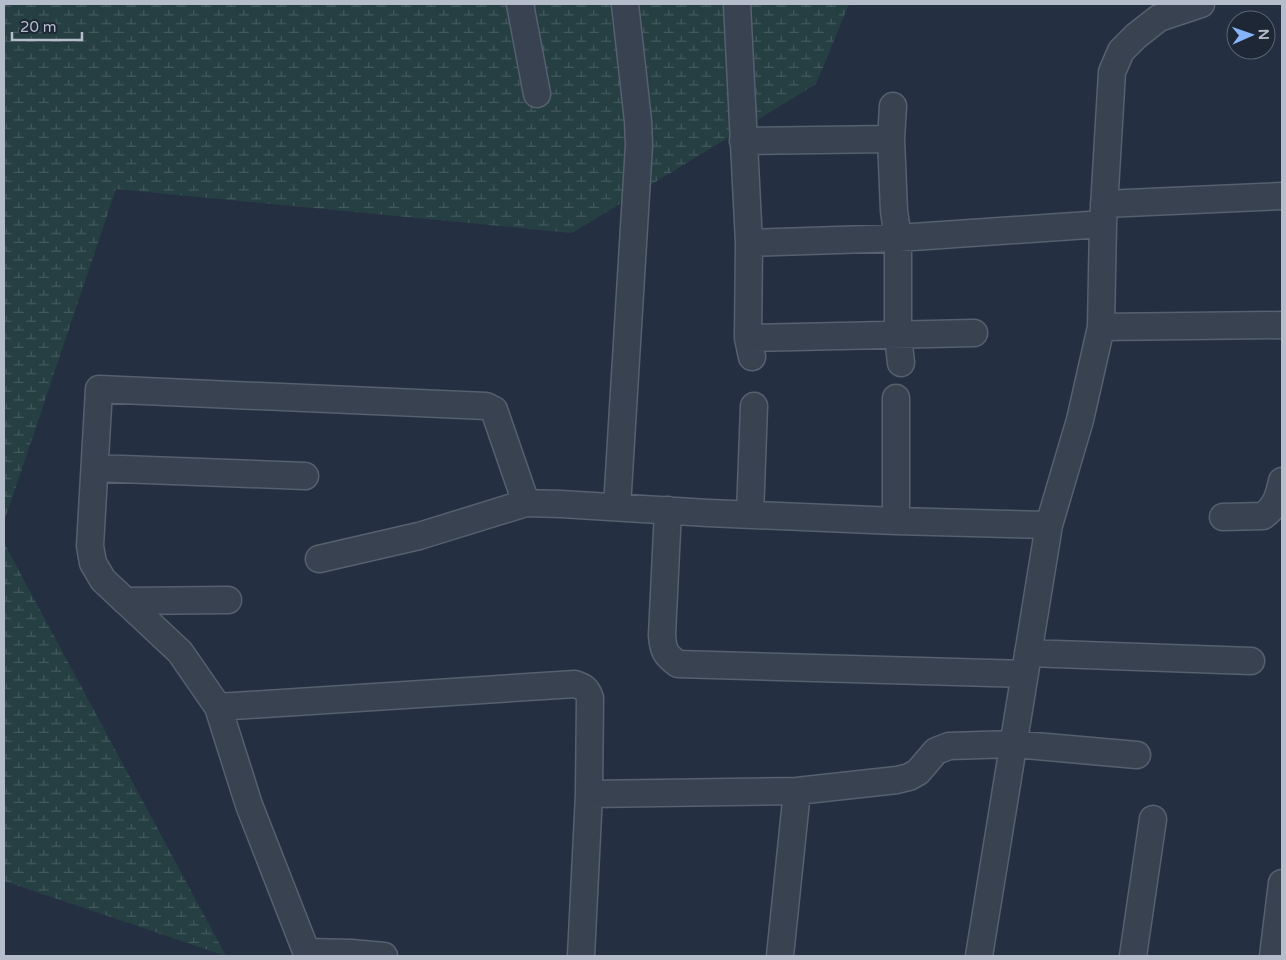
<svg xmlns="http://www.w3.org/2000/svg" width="1286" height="960" font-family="'Varela Round',sans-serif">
<defs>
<pattern id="wetland-marsh" width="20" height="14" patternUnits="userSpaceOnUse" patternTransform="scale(1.25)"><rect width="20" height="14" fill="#263f43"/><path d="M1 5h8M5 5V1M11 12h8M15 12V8" fill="none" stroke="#43595d"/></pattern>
</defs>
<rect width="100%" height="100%" fill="#243042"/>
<!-- wetland -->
<path fill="url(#wetland-marsh)" d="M 4,4 L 849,4 L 816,84 L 572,233 L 116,189 L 4,522 Z
M 4,543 L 226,956 L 4,881 Z"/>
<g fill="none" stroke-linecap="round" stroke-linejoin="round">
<!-- minor casing -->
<g stroke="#56606e" stroke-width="29">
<path id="minor" d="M 520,4 L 537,94
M 737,4 L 749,243 L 748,338 L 752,357
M 893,106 L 891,139 L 894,211 L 898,238 L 898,335 L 901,363
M 743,141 L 891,139
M 1104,204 L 1282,196
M 749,243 L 898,238 L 1103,224
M 1101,327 L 1282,325
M 748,338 L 974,333
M 95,468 L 305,476
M 617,507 L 639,145 L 638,121 L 625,4
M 668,510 L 662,635 C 663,650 665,655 678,664 L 1024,674
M 750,515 L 754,406
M 1223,517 L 1263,516 C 1276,507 1279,495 1282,481
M 896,521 L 896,398
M 319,559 L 419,536 L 526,503 L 561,504 L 708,513 L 896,521 L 1049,525
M 125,601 L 228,600
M 1028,653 L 1251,661
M 218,707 L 575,684 C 584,687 587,689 590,698 L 589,794
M 307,952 L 351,953 L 384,956
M 308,956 L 249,805 L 218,707 L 180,652 L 103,580 L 93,563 L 90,546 L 99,389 L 486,406 L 494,410 L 526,503
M 581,956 L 589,794 L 797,791 L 897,780 L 909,777 L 918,772 L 936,751 L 949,746 L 1013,744 L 1137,755
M 780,956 L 797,791
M 979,956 L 1049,525 L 1080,420 L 1101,327 L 1103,224 L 1112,72 L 1121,51 L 1136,36 L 1159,18 L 1201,4
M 1133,956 L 1153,819
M 1273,956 L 1282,883"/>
</g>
<!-- minor -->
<use href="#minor" stroke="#384251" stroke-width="26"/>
</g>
<!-- border -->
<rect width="1286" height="960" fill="none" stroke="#b5bdcb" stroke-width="10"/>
<!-- north arrow -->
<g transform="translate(1251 35) rotate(88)"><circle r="24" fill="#1d2736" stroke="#5a6372"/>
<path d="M0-4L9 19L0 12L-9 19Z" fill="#88b4fd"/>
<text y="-8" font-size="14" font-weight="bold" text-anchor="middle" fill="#b5bdcb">N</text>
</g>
<!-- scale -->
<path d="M12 32v8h70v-8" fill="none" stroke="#b5bdcb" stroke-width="2.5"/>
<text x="20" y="32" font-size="15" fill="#b5bdcb" stroke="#1d2736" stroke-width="4" paint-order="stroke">20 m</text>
</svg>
